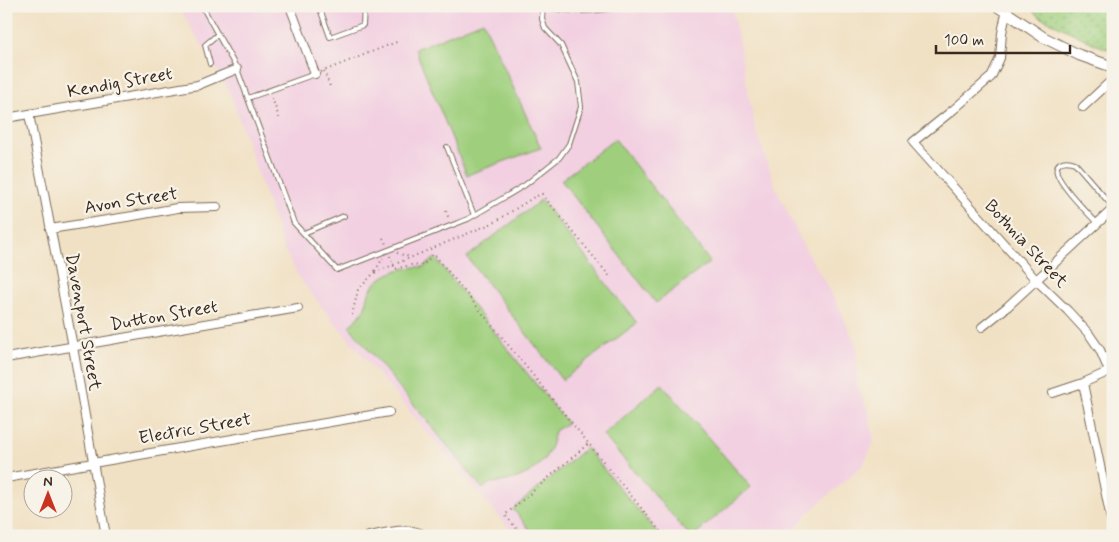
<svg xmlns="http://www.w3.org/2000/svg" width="1119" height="542" font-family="Mynerve,sans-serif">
<defs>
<pattern id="grass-dots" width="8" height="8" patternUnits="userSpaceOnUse" patternTransform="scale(1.25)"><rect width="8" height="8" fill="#9fcf7d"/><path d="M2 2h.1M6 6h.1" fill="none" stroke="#83a866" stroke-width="1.8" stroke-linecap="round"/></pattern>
</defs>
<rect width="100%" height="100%" fill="#f7f3e8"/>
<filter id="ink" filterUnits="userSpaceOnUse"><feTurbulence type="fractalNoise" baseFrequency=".02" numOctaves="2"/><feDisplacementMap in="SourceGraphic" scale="10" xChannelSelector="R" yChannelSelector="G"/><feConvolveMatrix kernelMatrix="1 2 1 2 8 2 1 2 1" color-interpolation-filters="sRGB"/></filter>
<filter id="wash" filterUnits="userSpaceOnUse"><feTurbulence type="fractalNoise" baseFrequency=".0096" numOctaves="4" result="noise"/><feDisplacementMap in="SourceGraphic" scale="20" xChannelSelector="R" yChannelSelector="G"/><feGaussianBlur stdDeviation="1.12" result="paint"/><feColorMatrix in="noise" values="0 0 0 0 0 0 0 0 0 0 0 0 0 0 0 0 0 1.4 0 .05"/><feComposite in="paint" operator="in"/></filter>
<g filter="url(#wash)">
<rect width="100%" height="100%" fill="#f1e1c4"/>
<!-- built -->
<path fill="#f2cfe1" d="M 178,6 L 732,6 L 755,128 L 775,185 L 801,241 L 838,305 L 857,347 L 857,385 L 869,413 L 874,442 L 863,465 L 810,511 L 789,536 L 515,536 L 338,327 L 301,281 L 284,250 L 229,90 Z"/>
<!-- grass -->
<path fill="url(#grass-dots)" stroke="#6d7c4e" d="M 1028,6 L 1113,6 L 1113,51 L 1097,45 L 1040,17 Z"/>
<!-- garden -->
<path fill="#9fcf7d" stroke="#6d7c4e" d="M 483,21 L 541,148 L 467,175 L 415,49 Z
M 615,139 L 710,262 L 656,303 L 561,180 Z
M 541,200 L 637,323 L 562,380 L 467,257 Z
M 435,258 L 567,423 L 555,431 C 553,439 552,446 548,453 C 537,474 512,482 490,483 L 483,489 L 349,326 C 357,319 362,315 366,304 C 367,301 368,296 369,293 C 378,273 404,266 424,267 Z
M 662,384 L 751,487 L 693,536 L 690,536 L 603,435 Z
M 586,448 L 660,536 L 535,536 L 513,509 Z"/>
</g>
<g filter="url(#ink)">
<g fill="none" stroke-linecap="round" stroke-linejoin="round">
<!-- service casing -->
<g stroke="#7b6a58" stroke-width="6">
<path id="service" d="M 202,6 L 237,69 L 294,223 L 337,270 L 468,219 L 525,185 L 559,158 L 569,144 L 581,107 L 578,82 L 561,45 L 545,28 L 542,19 L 543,6
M 319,6 L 330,37 L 363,25 L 364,6
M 210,64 L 205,45 L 218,34
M 248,98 L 315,74
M 447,147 L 474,215
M 1097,223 C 1087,212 1061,187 1057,173 C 1056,169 1056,166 1060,163 C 1065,160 1070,161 1075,163 L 1113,207
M 304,233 L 344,216"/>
</g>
<!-- minor casing -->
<g stroke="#7b6a58" stroke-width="10">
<path id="minor" d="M 290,6 L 315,74
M 552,6 C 573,10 592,10 613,6
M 1006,13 L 1002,33 L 1000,58 L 991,77 L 953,110 L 913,142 L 1036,280 L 1068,311 L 1089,334 L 1100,350 L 1109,371
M 1083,107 L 1113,79
M 29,114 L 73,347 L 106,536
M 6,118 L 198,85 L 237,69
M 50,229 L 133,216 L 177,208 L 217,207
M 982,327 L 1007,307 L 1113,209
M 6,358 L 298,308
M 1083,383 L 1111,519
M 1053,393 L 1083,383 L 1112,370
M 6,478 L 389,412
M 369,536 C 387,533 409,525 425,536"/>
</g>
<!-- secondary casing -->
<g stroke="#7b6a58" stroke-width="12">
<path id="secondary" d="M 997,6 L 1043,37 L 1079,55 L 1113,67"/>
</g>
<!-- path -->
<path stroke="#7b6a58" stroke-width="2" stroke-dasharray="1 4" stroke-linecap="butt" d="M 324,71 L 331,89
M 321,72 L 399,41
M 272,98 L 280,120
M 446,211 L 449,219
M 383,238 L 386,244
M 397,253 L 410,257
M 390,256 L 395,269 L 411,265 L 423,265 L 434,254 L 664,536
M 375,271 L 383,258
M 352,315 L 358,290 L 374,273 L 495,222 L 534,197 L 542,194 L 611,278
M 523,536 L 505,515 L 589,443"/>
<!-- service -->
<use href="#service" stroke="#fff" stroke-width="4"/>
<!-- minor -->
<use href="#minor" stroke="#fff" stroke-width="8"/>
<!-- secondary -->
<use href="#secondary" stroke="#fff" stroke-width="10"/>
</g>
</g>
<g text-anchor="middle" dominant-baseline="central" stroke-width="4.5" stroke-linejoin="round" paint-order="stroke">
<!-- street labels -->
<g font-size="18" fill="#3b2a1e" stroke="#f7f3e8">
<text transform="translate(120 83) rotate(-10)">Kendig Street</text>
<text transform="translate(131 201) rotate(-9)">Avon Street</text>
<text transform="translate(1026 244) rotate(47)">Bothnia Street</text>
<text transform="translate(164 316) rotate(-10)">Dutton Street</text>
<text transform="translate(83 322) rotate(80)">Davenport Street</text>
<text transform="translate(195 429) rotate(-10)">Electric Street</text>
</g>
</g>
<!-- margin -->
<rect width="1119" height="542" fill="none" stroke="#f7f3e8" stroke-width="25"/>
<!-- north arrow -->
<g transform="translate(48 494)"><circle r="24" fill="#f7f3e8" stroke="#aca397"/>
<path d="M0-4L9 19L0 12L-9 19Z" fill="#c8321e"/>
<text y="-8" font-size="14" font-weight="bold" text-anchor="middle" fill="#3b2a1e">N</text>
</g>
<!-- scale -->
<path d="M936 45v8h134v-8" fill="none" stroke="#3b2a1e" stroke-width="2.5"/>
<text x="944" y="45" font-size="15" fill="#3b2a1e" stroke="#f7f3e8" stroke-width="4" paint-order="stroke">100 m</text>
</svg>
